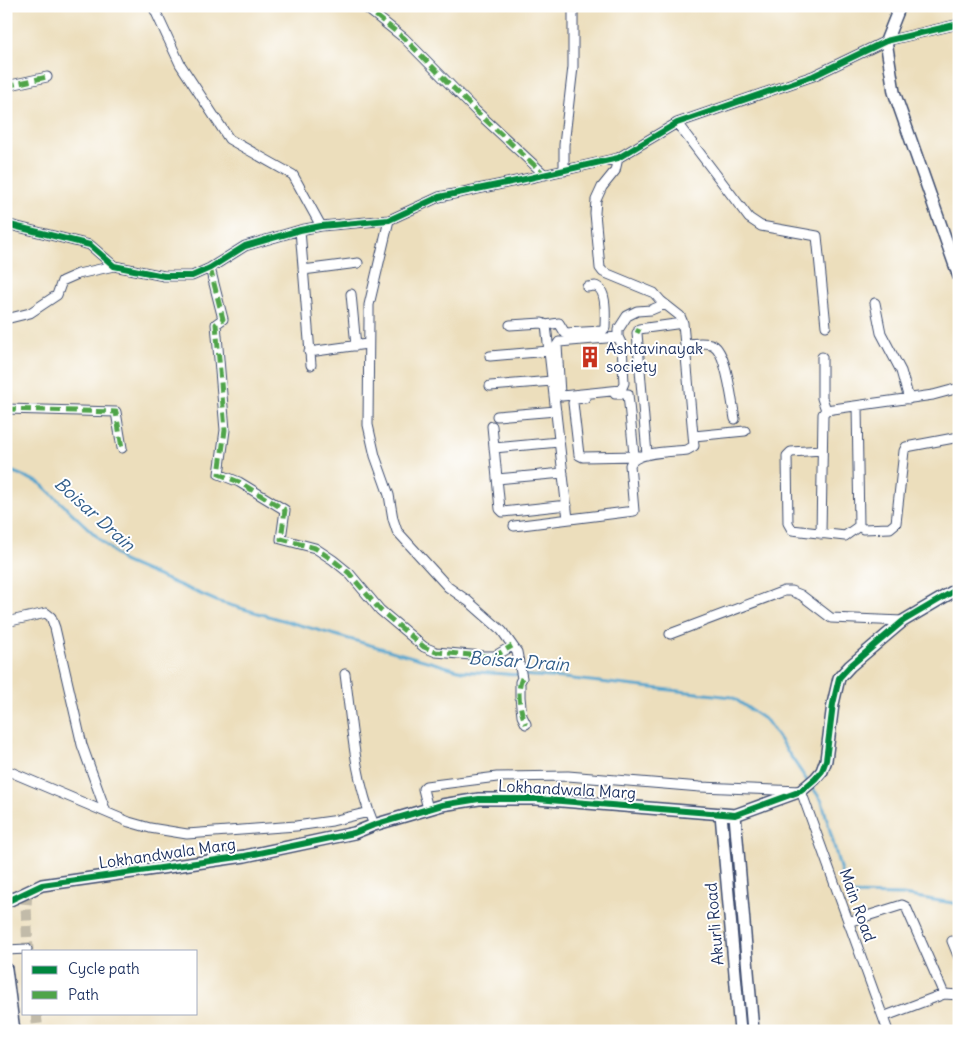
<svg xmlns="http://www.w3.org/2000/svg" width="965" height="1037" font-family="Delius,sans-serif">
<rect width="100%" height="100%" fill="#fff"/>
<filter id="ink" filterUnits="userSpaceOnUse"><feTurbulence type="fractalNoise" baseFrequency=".02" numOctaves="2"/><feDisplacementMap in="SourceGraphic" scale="10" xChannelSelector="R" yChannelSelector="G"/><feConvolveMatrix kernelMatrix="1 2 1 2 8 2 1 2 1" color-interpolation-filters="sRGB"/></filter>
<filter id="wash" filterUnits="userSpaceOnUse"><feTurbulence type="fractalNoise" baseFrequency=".0096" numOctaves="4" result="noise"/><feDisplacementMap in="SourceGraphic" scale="20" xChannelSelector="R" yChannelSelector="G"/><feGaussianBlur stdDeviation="1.12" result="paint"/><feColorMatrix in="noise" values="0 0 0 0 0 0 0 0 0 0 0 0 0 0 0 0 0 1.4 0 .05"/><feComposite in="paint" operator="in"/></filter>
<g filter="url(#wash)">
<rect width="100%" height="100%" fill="#ecdebc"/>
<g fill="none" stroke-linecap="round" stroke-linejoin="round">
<!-- stream -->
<path stroke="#52a3cc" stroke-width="3" d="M 6,469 L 40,483 L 123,561 L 219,602 L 462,671 L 564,678 L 732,697 L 767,721 L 808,782
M 812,787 L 822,801 L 847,894 L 903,895 L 959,904"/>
</g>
</g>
<g filter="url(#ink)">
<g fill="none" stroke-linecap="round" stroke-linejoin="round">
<!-- tertiary-tunnel -->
<path stroke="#c2bba9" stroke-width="11" stroke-dasharray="11 5.5" stroke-linecap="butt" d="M 27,893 L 26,905 L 28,951
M 36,1013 L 38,1031"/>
<!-- minor casing -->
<g stroke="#3a496c" stroke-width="11">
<path id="minor" d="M 153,6 L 180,64 L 229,139 L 293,175 L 321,226
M 364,6 L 404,38 L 476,111 L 545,175
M 6,86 L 47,77
M 677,123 L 749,218 L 761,226 L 817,236 L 826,326
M 564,171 L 564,145 L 573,67 L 573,6
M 389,220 L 369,305 L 369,317 L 368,425 L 375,456 L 389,495 L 393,519 L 397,531 L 448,587 L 468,601 L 502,631 L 517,652 L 522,678 L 520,682 L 520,697 L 522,716 L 526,724
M 6,224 L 90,245 L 114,266 L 164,276 L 192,276 L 210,268 L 245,246 L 300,230 L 321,226 L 389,220 L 439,197 L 521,180 L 618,158 L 677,123 L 813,76 L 886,41 L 959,24
M 300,230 L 311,365
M 210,268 L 223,319 L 216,324 L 225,430 L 219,474 L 239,482 L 285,510 L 281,539 L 315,548 L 333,560 L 349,573 L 380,610 L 424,647 L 436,652 L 483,656 L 495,656 L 512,646
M 303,270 L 358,263
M 351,294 L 356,346
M 875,303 L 881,333 L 901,371 L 909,399
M 6,319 L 30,313 L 57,295 L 62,281 L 78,274 L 114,266
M 510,325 L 542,323 L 546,325 L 568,519
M 546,325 L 559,323 L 565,333 L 602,331 L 605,328 C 605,318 608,289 595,286 C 593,286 590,287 587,287
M 639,329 L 683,323
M 637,333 L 647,455
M 618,337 L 559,342 L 557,345 L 560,394 L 562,396 L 621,390 L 624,383 L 622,345 L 618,337 L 618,330 L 627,316 L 637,311 L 651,310 L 665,304
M 685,344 C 694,344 704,341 713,345 C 727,352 732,403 735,419
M 309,352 L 367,344
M 490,356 L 549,351
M 822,357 L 822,398 L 826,410
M 490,386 L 552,381
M 615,394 L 628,394 L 634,455
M 585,398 L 575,399 L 573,403 L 579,455 L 583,457 L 640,456
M 857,406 L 859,526 L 863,529 L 890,528 L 896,523 L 904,451 L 906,447 L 959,437
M 6,409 L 116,412 L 122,448
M 497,416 L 556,411
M 492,426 L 500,509 L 503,512 L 567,505
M 694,436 L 745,431
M 494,448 L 559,442
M 822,450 L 791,452 L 787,456 L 788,523 L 792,530 L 845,536 L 859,526
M 497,479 L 563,473
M 514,526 L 634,511 L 630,465 C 635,451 674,452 687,450 L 694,446 L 683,323 L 680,316 L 661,301 L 654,293 L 603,272 L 600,268 L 595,213 L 596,200 L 602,187 L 615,171 L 618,158
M 821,534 L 823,414 L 826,410 L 933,395 L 959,388
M 6,622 L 46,613 L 51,617 L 55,628 L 82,745 L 106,812
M 670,634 L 784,591 L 791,591 L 801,595 L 831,618 L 903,621
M 345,674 C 352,725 354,777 374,825
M 6,770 L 129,822 L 150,828 L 187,834 L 296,826 L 332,821 L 369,812
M 428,809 L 423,789 L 426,786 L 497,777 L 568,776 L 700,787 L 801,791 L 888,1031
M 848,922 L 902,905 L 906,907 L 944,994 L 959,995
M 952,941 L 959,958
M 6,950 L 27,949
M 883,1017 L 944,994"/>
</g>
<!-- tertiary casing -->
<g stroke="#3a496c" stroke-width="14">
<path id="tertiary" d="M 900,6 L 886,41 L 894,92 L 959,277
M 721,814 L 740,1031
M 735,815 L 753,1031
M 6,902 L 42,885 L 245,856 L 354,833 L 374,825 L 442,805 L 479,799 L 537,799 L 735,815 L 801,791 L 815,779 L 822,771 L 826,760 L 833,704 L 839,678 L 850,666 L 903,621 L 959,588
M 6,969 L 14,1031"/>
</g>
<!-- minor -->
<use href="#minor" stroke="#fff" stroke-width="9"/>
<!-- tertiary -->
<use href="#tertiary" stroke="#fff" stroke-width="11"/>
<!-- quiet -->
<path stroke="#4fa44a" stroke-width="5" stroke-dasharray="10 5" stroke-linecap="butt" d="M 364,6 L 404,38 L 476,111 L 545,175
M 6,86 L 47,77
M 210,268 L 223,319 L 216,324 L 225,430 L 219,474 L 239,482 L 285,510 L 281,539 L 315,548 L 333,560 L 349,573 L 380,610 L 424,647 L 436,652 L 483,656 L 495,656 L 512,646
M 637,333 L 639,329
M 6,409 L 116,412 L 122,448
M 522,678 C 516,691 520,711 526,724"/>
<!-- cycleway casing -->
<g stroke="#fff" stroke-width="9">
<path id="cycleway" d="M 6,224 L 90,245 L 114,266 L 164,276 L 192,276 L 210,268 L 245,246 L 300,230 L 321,226 L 389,220 L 439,197 L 521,180 L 618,158 L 677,123 L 813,76 L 886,41 L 959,24
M 6,902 L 42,885 L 245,856 L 354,833 L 374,825 L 442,805 L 479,799 L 537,799 L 735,815 L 801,791 L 815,779 L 822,771 L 826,760 L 833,704 L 839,678 L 850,666 L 903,621 L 959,588"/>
</g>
<!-- cycleway -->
<use href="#cycleway" stroke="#00873e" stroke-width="6"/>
</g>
</g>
<!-- icons -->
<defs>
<g id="building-bare" transform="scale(1.725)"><path d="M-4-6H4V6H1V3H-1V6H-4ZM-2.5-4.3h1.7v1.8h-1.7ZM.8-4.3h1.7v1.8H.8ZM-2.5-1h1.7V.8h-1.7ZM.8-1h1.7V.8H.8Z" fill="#c8321e" stroke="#fff" stroke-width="2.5" paint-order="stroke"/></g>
</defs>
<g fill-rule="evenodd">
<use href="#building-bare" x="590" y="357"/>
</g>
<g text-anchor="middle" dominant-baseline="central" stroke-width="4" stroke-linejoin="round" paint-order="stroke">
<!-- poi labels -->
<g font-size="16" fill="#1b2f5e" stroke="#fff" text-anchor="start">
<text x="606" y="348">Ashtavinayak<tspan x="606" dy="18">society</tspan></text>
</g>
<!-- street labels -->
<g font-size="16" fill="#1b2f5e" stroke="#fff">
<text transform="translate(567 789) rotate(3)">Lokhandwala Marg</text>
<text transform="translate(167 853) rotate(-8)">Lokhandwala Marg</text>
<text transform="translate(858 905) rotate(70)">Main Road</text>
<text transform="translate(714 924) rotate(-95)">Akurli Road</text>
</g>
<!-- water labels -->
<g font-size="18" font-style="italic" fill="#315d8a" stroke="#fff">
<text transform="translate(95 514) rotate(42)">Boisar Drain</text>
<text transform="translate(519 661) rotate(4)">Boisar Drain</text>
</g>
</g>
<!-- margin -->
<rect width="965" height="1037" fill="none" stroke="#fff" stroke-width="25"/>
<!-- legend -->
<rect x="22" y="950" width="175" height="65" fill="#ffffff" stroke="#a4acbf"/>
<rect x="32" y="966" width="25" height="8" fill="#00873e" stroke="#a4acbf"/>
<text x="68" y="974" font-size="15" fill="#1b2f5e">Cycle path</text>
<rect x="32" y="991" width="25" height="8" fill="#4fa44a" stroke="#a4acbf"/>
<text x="68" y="1000" font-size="15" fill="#1b2f5e">Path</text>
</svg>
